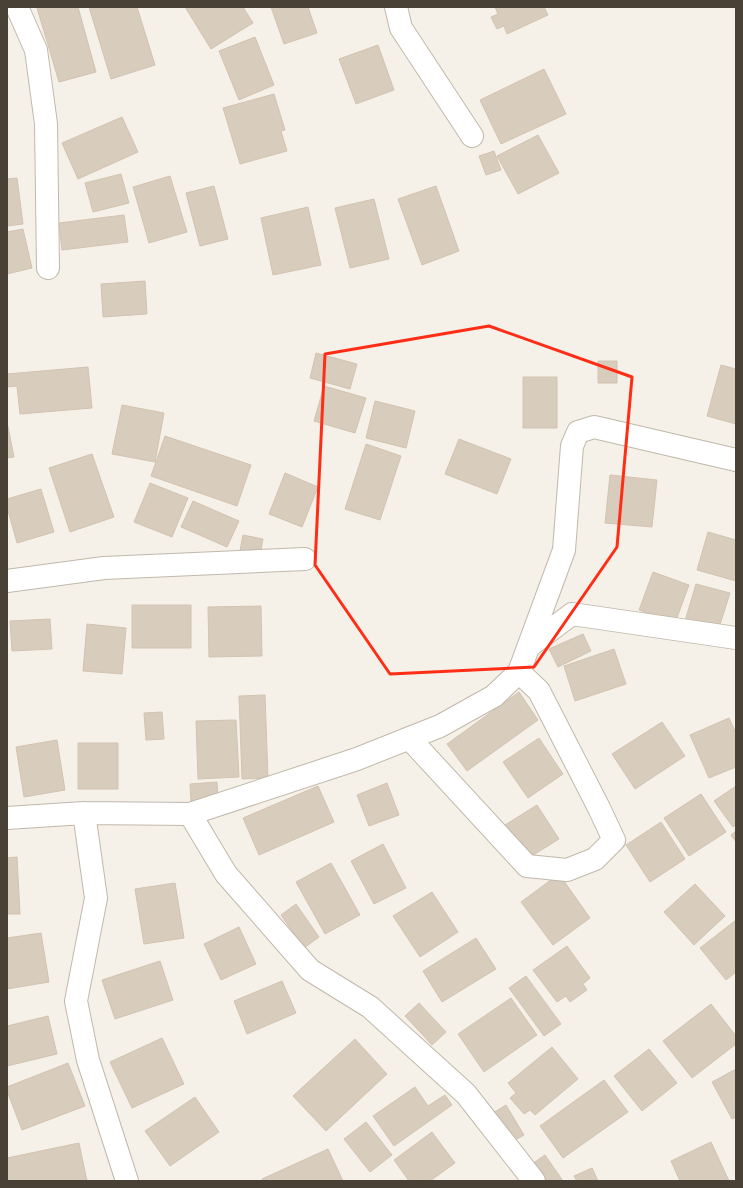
<svg xmlns="http://www.w3.org/2000/svg" width="743" height="1188" font-family="Manrope,sans-serif">
<rect width="100%" height="100%" fill="#f5f1e9"/>
<!-- building -->
<path fill="#d8ccbd" stroke="#d3c3b0" d="M 39,7 L 78,7 L 96,72 L 59,82 L 37,8 Z
M 89,7 L 137,7 L 155,65 L 111,79 Z
M 185,7 L 243,7 L 253,23 L 211,49 Z
M 271,7 L 308,7 L 317,33 L 284,44 Z
M 495,7 L 544,7 L 548,15 L 507,34 L 504,26 L 497,29 L 491,17 L 498,14 Z
M 255,37 L 274,85 L 239,100 L 219,51 Z
M 378,45 L 394,90 L 356,104 L 339,59 Z
M 544,69 L 566,114 L 501,144 L 480,100 Z
M 274,94 L 285,130 L 281,131 L 287,151 L 240,164 L 223,108 Z
M 122,117 L 138,152 L 78,179 L 62,143 Z
M 538,135 L 559,173 L 518,194 L 497,156 Z
M 494,151 L 501,170 L 486,175 L 479,156 Z
M 121,174 L 129,203 L 93,212 L 85,183 Z
M 170,176 L 187,232 L 149,243 L 133,187 Z
M 17,178 L 23,224 L 7,226 L 7,179 Z
M 214,186 L 228,239 L 200,246 L 186,193 Z
M 436,186 L 459,251 L 422,265 L 398,199 Z
M 374,199 L 389,259 L 350,268 L 335,208 Z
M 308,207 L 321,265 L 273,275 L 261,218 Z
M 124,215 L 128,242 L 62,250 L 59,223 Z
M 23,229 L 32,268 L 7,274 L 7,232 Z
M 145,281 L 147,314 L 103,317 L 101,284 Z
M 316,353 L 357,364 L 350,389 L 310,378 Z
M 598,361 L 617,361 L 617,383 L 598,383 Z
M 721,365 L 736,369 L 736,424 L 707,416 Z
M 88,367 L 92,408 L 20,414 L 17,386 L 7,387 L 7,374 Z
M 523,377 L 557,377 L 557,428 L 523,428 Z
M 324,386 L 366,398 L 355,433 L 314,421 Z
M 375,401 L 415,411 L 406,448 L 366,438 Z
M 122,405 L 164,413 L 155,462 L 112,454 Z
M 7,422 L 14,457 L 7,458 Z
M 165,436 L 251,465 L 237,506 L 151,476 Z
M 459,439 L 511,459 L 497,494 L 445,474 Z
M 366,444 L 401,456 L 380,520 L 345,509 Z
M 92,454 L 114,517 L 70,532 L 49,468 Z
M 285,473 L 318,487 L 302,527 L 269,514 Z
M 610,475 L 657,480 L 652,527 L 605,523 Z
M 150,483 L 188,498 L 172,537 L 134,522 Z
M 41,489 L 54,532 L 17,543 L 7,507 L 7,499 Z
M 193,501 L 239,521 L 227,547 L 181,527 Z
M 708,532 L 736,540 L 736,581 L 697,570 Z
M 243,535 L 263,539 L 259,560 L 239,556 Z
M 653,572 L 689,585 L 675,623 L 639,610 Z
M 696,584 L 730,593 L 718,631 L 685,621 Z
M 132,605 L 191,605 L 191,648 L 132,648 Z
M 261,606 L 262,656 L 209,657 L 208,607 Z
M 50,619 L 52,649 L 12,651 L 10,621 Z
M 87,624 L 126,628 L 122,674 L 83,671 Z
M 583,634 L 591,651 L 558,667 L 549,649 Z
M 614,649 L 626,684 L 575,701 L 564,666 Z
M 519,692 L 538,720 L 467,771 L 447,744 Z
M 265,695 L 268,778 L 242,779 L 239,696 Z
M 162,712 L 164,739 L 146,740 L 144,713 Z
M 729,718 L 736,733 L 736,767 L 709,778 L 690,735 Z
M 236,720 L 239,777 L 198,779 L 196,721 Z
M 662,722 L 685,756 L 635,789 L 612,754 Z
M 539,738 L 563,774 L 528,798 L 503,762 Z
M 57,740 L 65,790 L 24,797 L 16,747 Z
M 78,743 L 118,743 L 118,789 L 78,789 Z
M 217,782 L 218,801 L 191,802 L 190,784 Z
M 387,783 L 399,815 L 369,826 L 357,795 Z
M 318,786 L 334,822 L 259,855 L 243,818 Z
M 736,786 L 736,824 L 733,827 L 714,801 Z
M 701,794 L 726,832 L 689,856 L 664,818 Z
M 537,805 L 559,839 L 527,859 L 505,825 Z
M 661,822 L 685,859 L 650,882 L 626,845 Z
M 736,831 L 736,842 L 731,835 Z
M 383,844 L 406,888 L 374,904 L 351,861 Z
M 17,857 L 20,914 L 7,914 L 7,858 Z
M 331,863 L 360,915 L 325,934 L 296,882 Z
M 559,874 L 590,918 L 553,945 L 521,902 Z
M 175,883 L 184,938 L 144,944 L 135,889 Z
M 695,884 L 725,916 L 694,945 L 664,912 Z
M 432,892 L 458,932 L 420,957 L 393,916 Z
M 296,904 L 319,937 L 304,948 L 281,915 Z
M 736,920 L 736,972 L 726,980 L 700,948 Z
M 239,927 L 256,964 L 221,980 L 204,944 Z
M 41,933 L 49,982 L 7,989 L 7,938 Z
M 476,938 L 496,969 L 442,1002 L 423,971 Z
M 567,946 L 590,978 L 583,984 L 587,990 L 570,1002 L 566,996 L 557,1002 L 533,970 Z
M 160,961 L 173,1000 L 115,1019 L 102,980 Z
M 526,976 L 561,1024 L 544,1036 L 509,988 Z
M 282,981 L 296,1013 L 247,1034 L 234,1001 Z
M 511,998 L 537,1035 L 484,1072 L 458,1034 Z
M 419,1003 L 446,1032 L 432,1045 L 405,1016 Z
M 711,1004 L 736,1036 L 736,1044 L 692,1078 L 663,1041 Z
M 48,1016 L 57,1054 L 7,1066 L 7,1026 Z
M 162,1038 L 184,1084 L 132,1108 L 110,1062 Z
M 355,1039 L 387,1074 L 326,1131 L 293,1096 Z
M 552,1047 L 578,1079 L 535,1115 L 530,1110 L 524,1114 L 510,1098 L 516,1093 L 508,1083 Z
M 649,1049 L 677,1083 L 642,1111 L 614,1076 Z
M 68,1063 L 85,1106 L 22,1130 L 7,1091 L 7,1087 Z
M 736,1069 L 736,1117 L 732,1119 L 712,1082 Z
M 604,1080 L 628,1112 L 563,1158 L 540,1126 Z
M 415,1087 L 428,1106 L 445,1095 L 452,1105 L 394,1146 L 373,1116 Z
M 195,1097 L 219,1132 L 170,1166 L 145,1131 Z
M 506,1105 L 524,1135 L 508,1144 L 490,1115 Z
M 366,1122 L 392,1155 L 370,1172 L 344,1139 Z
M 432,1132 L 455,1163 L 430,1181 L 409,1181 L 394,1160 Z
M 711,1142 L 729,1181 L 680,1181 L 671,1161 Z
M 79,1143 L 87,1181 L 7,1181 L 7,1158 Z
M 328,1149 L 343,1181 L 263,1181 L 262,1179 Z
M 545,1155 L 563,1181 L 539,1181 L 529,1166 Z
M 592,1168 L 598,1181 L 577,1181 L 574,1176 Z"/>
<g fill="none" stroke-linecap="round" stroke-linejoin="round">
<!-- minor casing -->
<g stroke="#c1b8aa" stroke-width="24">
<path id="minor" d="M 17,7 L 36,50 L 46,124 L 48,268
M 396,7 L 401,28 L 472,136
M 7,581 L 104,568 L 305,559
M 528,647 L 572,614 L 736,638
M 409,738 L 527,866 L 567,870 L 595,859 L 614,840 L 599,808 L 539,691 L 519,672
M 84,813 L 96,898 L 76,1001 L 88,1060 L 127,1181
M 190,814 L 226,874 L 310,970 L 370,1007 L 466,1094 L 534,1181
M 7,818 L 84,813 L 190,814 L 357,759 L 440,726 L 494,696 L 519,672 L 564,550 L 572,446 L 578,432 L 594,427 L 736,460"/>
</g>
<!-- minor -->
<use href="#minor" stroke="#fff" stroke-width="22"/>
</g>
<!-- marked area -->
<path fill="none" stroke="#ff2d16" stroke-width="3" stroke-linejoin="round" d="M 489,326 L 632,377 L 617,547 L 534,667 L 390,674 L 315,565 L 325,354 Z"/>
<!-- border -->
<rect width="743" height="1188" fill="none" stroke="#494136" stroke-width="16"/>
</svg>
